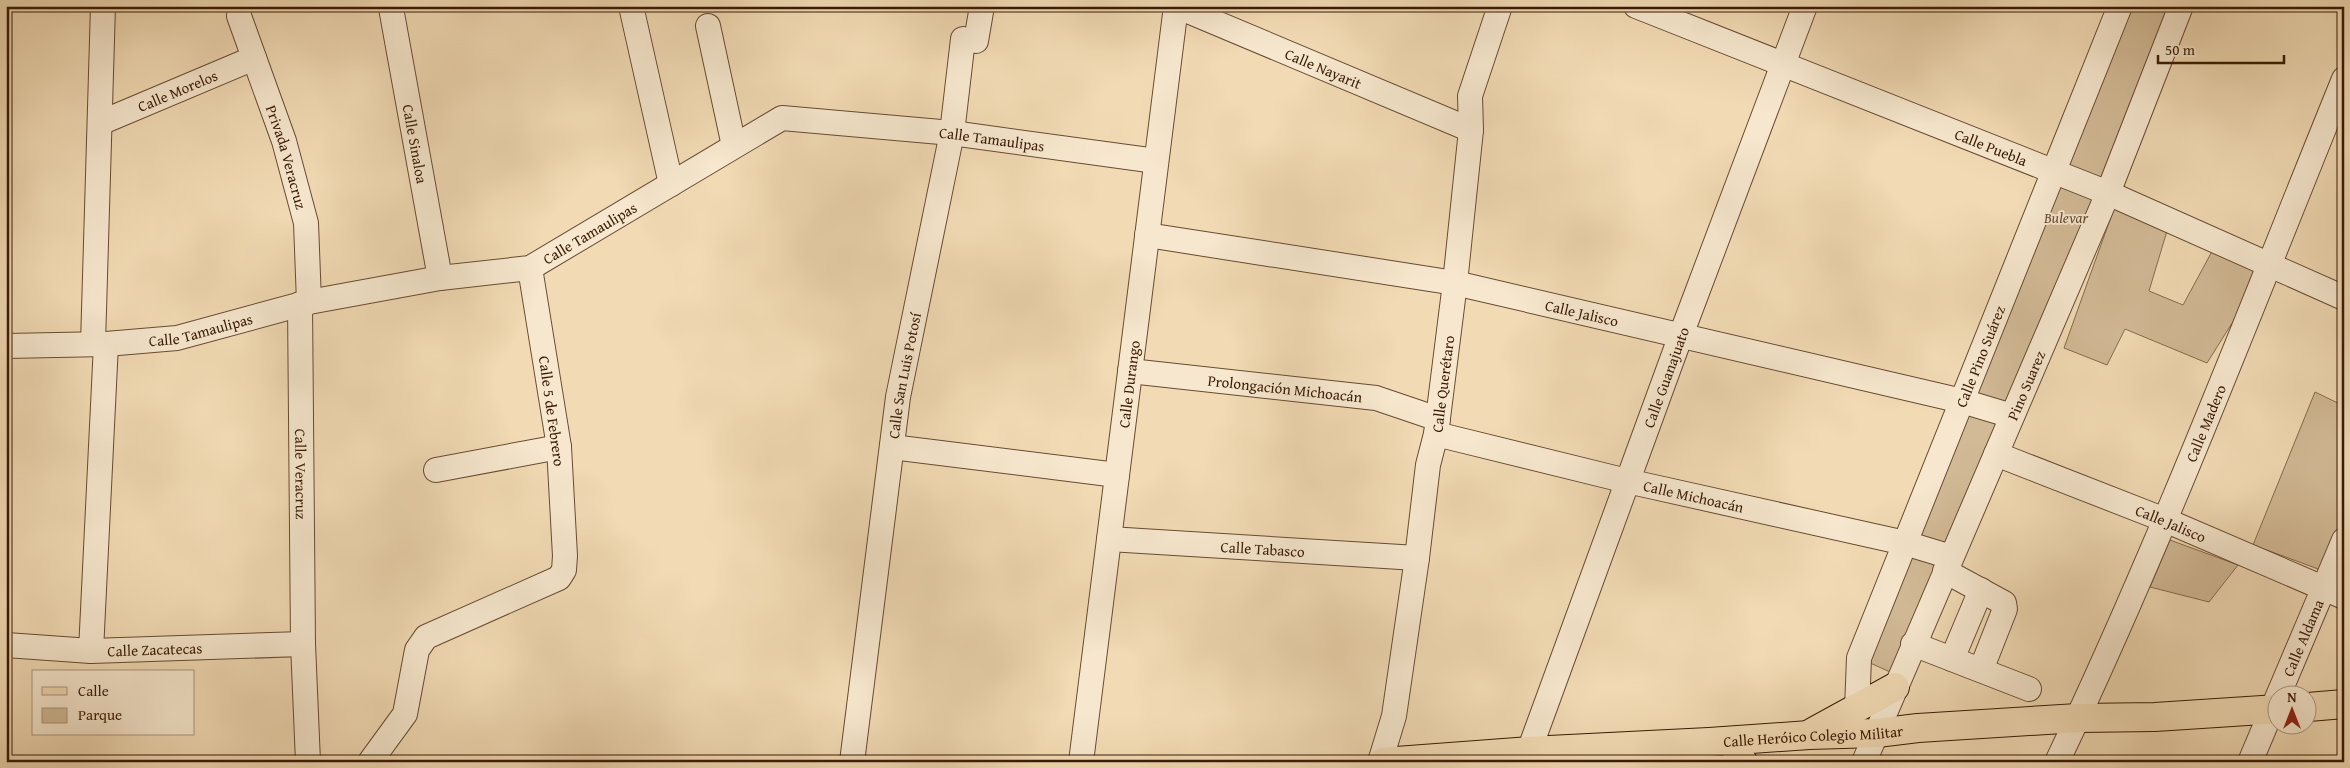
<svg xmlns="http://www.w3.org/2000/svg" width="2350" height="768" font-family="'Gentium Book Plus',serif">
<rect width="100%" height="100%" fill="#f1dab4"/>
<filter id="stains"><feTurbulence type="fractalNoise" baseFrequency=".004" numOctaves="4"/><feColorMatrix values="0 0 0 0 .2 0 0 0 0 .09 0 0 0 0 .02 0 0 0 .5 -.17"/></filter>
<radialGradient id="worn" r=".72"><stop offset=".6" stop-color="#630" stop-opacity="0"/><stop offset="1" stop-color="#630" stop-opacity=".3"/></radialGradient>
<!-- green -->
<path fill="#d2ba96" stroke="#866a4e" d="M 2120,6 L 2181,6 L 1899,676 L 1859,658 Z
M 2116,203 L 2167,231 L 2149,291 L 2183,305 L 2216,244 L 2266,269 L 2207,363 L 2125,329 L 2107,365 L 2064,348 Z
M 2315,392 L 2344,406 L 2344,537 L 2329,573 L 2253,545 Z
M 2170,540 L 2238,565 L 2209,602 L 2150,587 Z"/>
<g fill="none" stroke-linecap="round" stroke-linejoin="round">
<!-- minor casing -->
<g stroke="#684b31" stroke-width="26">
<g id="minor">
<path d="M 631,6 L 671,184"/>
<path id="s1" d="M 1176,6 L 1471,130"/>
<path id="s2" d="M 1636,6 L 2108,193 L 2344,298"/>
<path id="s3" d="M 391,8 L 440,278"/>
<path id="s4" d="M 239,16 L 284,141 L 306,223 L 309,302"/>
<path d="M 708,26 L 734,146"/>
<path id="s5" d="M 100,123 L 254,58"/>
<path id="s6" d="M 1147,235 L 1455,283 L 1962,401 L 2012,416"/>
<path id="s7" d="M 300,304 L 303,644 L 308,762"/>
<path d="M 93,344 L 103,6"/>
<path id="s8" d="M 6,346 L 106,344 L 177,338 L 309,302 L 440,278 L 530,268 L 782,118 L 952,133 L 1156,161"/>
<path id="s9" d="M 1130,371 L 1376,398 L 1438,419"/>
<path id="s10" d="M 1436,434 L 1627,481 L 1905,543 L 1951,557"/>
<path d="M 892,447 L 1117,475"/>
<path id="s11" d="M 1996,454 L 2165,520 L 2344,597"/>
<path d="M 436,470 L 559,447"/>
<path id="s12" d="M 1109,539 L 1417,558"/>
<path d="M 1945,571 L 2004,603 L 2005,609 L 1981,670"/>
<path d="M 1913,644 L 2029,689"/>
<path id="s13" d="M 6,645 L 91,651 L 303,644"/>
<path d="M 91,651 L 106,344"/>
<path d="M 1952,659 L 1981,590"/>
<path id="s14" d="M 1857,709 L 1859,658 L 2120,6"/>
<path id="s15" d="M 1529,751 L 1681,335 L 1805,6"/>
<path d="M 370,762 L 405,714 L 417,650 L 426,637 L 559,578 L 564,570 L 565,556 L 559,447 L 530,268"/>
<path id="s16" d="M 852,762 L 898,397 L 952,133 L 963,39 L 976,41 L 982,6"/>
<path id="s17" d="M 1081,762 L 1176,6"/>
<path id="s18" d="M 1380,762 L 1394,716 L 1417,558 L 1428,465 L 1436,434 L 1455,283 L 1471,130 L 1470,96 L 1500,6"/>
<path id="s19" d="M 1864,762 L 2108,193 L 2181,6"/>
<path id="s20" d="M 2057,762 C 2163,539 2251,308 2344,79"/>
<path id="s21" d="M 2250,762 L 2344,540"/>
</g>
</g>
<!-- major casing -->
<g stroke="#3a1b05" stroke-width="30">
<g id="major">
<path d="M 2308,707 L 2344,704"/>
<path d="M 1813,732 L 1895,687"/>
<path d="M 1737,758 L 1743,762"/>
<path id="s22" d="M 1383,762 L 1529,751 L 1709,742 L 1809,735 L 1877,733 L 1918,728 L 2078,718 L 2155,717 L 2278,709"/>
</g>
</g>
<!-- minor -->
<use href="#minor" stroke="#f6e7ce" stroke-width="24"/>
<!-- major -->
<use href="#major" stroke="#f1dab4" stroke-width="28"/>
</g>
<g text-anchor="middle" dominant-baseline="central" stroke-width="4" stroke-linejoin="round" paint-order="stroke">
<!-- street labels -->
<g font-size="15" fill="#3a1b05" stroke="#f6e7ce">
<text stroke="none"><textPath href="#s1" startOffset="160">Calle Nayarit</textPath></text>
<text stroke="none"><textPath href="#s5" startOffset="84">Calle Morelos</textPath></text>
<text stroke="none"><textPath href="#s8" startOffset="1036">Calle Tamaulipas</textPath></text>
<text stroke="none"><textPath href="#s3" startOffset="138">Calle Sinaloa</textPath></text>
<text stroke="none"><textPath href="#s2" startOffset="382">Calle Puebla</textPath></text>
<text stroke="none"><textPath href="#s4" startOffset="149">Privada Veracruz</textPath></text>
<text stroke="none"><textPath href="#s8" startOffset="601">Calle Tamaulipas</textPath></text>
<text stroke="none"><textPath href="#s6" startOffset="442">Calle Jalisco</textPath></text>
<text stroke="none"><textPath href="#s8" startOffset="196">Calle Tamaulipas</textPath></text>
<text stroke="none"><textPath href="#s14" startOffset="376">Calle Pino Suárez</textPath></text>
<text stroke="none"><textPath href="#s16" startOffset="390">Calle San Luis Potosí</textPath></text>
<text stroke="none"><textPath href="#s15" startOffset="398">Calle Guanajuato</textPath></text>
<text stroke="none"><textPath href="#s18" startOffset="384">Calle Querétaro</textPath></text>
<text stroke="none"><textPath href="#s17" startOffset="381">Calle Durango</textPath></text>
<text stroke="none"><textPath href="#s19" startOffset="410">Pino Suarez</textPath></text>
<text stroke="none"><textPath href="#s9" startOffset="156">Prolongación Michoacán</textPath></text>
<text transform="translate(552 411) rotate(82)">Calle 5 de Febrero</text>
<text stroke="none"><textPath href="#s20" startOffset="370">Calle Madero</textPath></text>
<text stroke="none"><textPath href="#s7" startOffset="170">Calle Veracruz</textPath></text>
<text stroke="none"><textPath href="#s10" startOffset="265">Calle Michoacán</textPath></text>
<text stroke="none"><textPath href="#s11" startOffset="188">Calle Jalisco</textPath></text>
<text stroke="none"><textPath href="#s12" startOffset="154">Calle Tabasco</textPath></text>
<text stroke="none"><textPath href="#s21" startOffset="135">Calle Aldama</textPath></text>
<text stroke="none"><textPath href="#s13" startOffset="149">Calle Zacatecas</textPath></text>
<text stroke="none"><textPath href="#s22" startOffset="431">Calle Heróico Colegio Militar</textPath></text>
</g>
<!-- park labels -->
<g font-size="15" font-style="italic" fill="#684b30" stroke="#f6e7ce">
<text x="2066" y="217">Bulevar</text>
</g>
</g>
<!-- margin -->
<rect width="2350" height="768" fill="none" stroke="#f1dab4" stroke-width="25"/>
<rect x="8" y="8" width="2335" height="753" fill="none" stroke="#3a1b05" stroke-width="2.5"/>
<rect x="12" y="12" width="2325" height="743" fill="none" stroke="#3a1b05"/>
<!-- legend -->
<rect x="32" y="670" width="162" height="65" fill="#f6e7ce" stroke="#ab957e"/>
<rect x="42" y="687" width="25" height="8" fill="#f1dab4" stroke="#ab957e"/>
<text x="78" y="696" font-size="15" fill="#3a1b05">Calle</text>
<rect x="42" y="708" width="25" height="15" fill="#d2ba96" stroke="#ab957e"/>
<text x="78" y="720" font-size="15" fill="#3a1b05">Parque</text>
<!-- north arrow -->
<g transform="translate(2292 710)"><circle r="24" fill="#f6e7ce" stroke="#ab957e"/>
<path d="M0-4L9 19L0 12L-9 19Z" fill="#8f2418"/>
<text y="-8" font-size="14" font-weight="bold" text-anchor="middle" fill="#3a1b05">N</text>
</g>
<!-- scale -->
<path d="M2158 55v8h126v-8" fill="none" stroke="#3a1b05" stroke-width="2.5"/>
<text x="2165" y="55" font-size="15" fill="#3a1b05" stroke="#f6e7ce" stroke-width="4" paint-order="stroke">50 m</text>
<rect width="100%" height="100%" filter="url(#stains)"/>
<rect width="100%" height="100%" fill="url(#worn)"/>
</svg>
